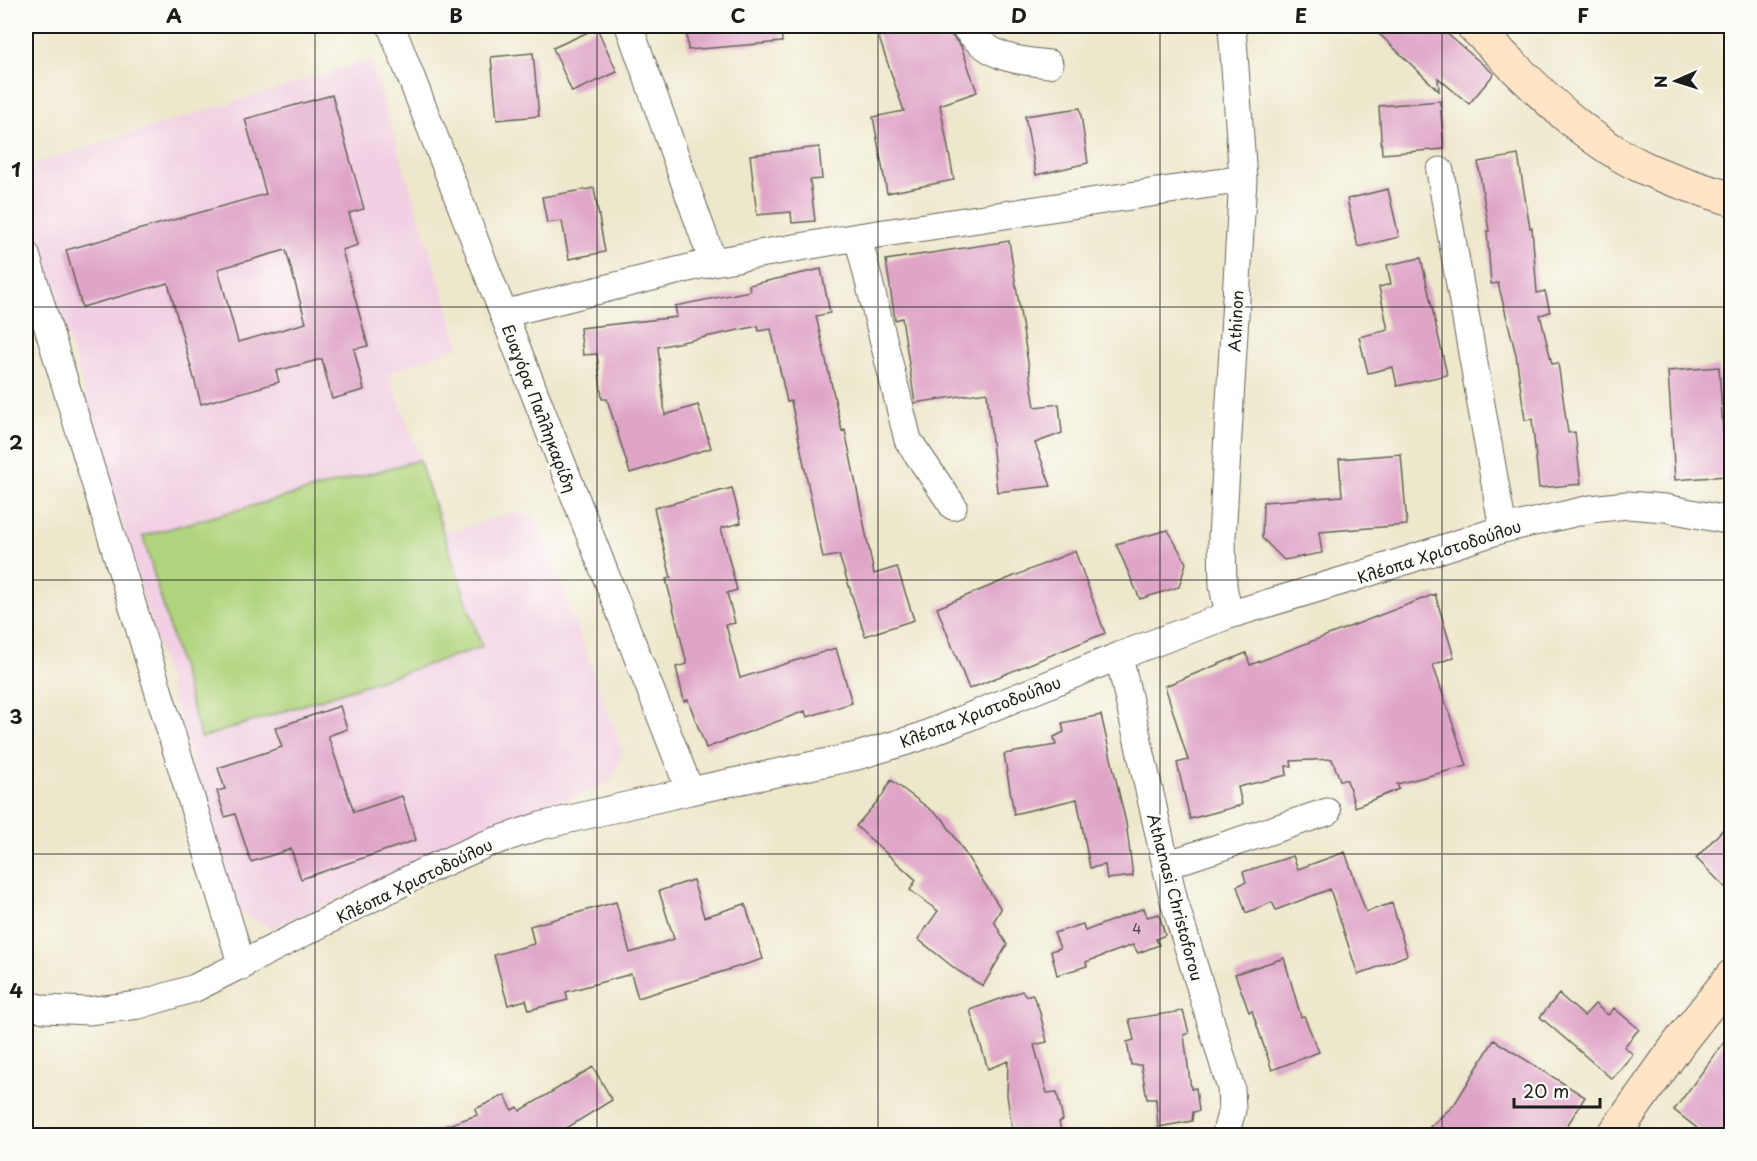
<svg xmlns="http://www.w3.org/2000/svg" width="1757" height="1161" font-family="'Playpen Sans',sans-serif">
<rect width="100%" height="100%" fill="#fdfcf7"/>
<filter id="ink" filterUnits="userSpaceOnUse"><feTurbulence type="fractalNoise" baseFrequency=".0167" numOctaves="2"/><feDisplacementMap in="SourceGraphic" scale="12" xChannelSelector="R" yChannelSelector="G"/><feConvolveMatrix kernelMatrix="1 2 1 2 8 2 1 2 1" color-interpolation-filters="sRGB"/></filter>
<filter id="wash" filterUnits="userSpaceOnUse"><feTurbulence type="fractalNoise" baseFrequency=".008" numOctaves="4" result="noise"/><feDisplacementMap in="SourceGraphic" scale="24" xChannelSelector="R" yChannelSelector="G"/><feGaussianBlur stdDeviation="1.35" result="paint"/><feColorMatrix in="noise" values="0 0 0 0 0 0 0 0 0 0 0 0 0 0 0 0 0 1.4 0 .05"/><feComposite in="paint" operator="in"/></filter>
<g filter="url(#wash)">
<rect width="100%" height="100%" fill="#ede7cb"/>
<!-- built -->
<path fill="#f1d0e3" d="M 370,60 L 460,346 L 389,373 L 447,533 L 514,512 L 536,517 L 623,752 L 611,781 L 271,928 L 234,910 L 26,191 L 26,166 Z"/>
<!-- pitch -->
<path fill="#b0d47d" stroke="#66784c" stroke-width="1.5" d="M 419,460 L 482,647 L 201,738 L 143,536 Z"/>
<g id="blocks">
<!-- building -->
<path fill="#dfa5c7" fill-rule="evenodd" d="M 686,26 L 781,26 L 782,42 L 688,50 Z
M 875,26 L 949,26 L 952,36 L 961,46 L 977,92 L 940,105 L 954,180 L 887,193 L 873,117 L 904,111 Z
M 1371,26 L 1438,26 L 1494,74 L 1469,104 L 1438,78 L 1439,91 Z
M 597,28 L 617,72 L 572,92 L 553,48 Z
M 533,53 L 539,116 L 497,120 L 491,57 Z
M 332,95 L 364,209 L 349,213 L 358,245 L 342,250 L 368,346 L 354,349 L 364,390 L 332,399 L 322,359 L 276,371 L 279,382 L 201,404 L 168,283 L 82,307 L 66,250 L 266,194 L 245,119 ZM 286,250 L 306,323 L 238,342 L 218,269 Z
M 1440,101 L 1444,149 L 1382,154 L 1379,106 Z
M 1080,108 L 1088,163 L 1036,175 L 1025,116 Z
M 819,147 L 822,179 L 810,180 L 815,221 L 792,223 L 791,212 L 757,215 L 750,155 Z
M 1518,155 L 1530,228 L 1532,228 L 1537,293 L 1545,291 L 1550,312 L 1540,315 L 1552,364 L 1558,363 L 1568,433 L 1575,432 L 1581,484 L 1539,488 L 1532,419 L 1525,420 L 1516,355 L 1498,283 L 1491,284 L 1487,231 L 1489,231 L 1478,162 Z
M 594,188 L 605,252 L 569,259 L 562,221 L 547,223 L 542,197 Z
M 1388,189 L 1399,237 L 1358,247 L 1347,199 Z
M 1009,241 L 1035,407 L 1059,404 L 1062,433 L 1035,443 L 1051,486 L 997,492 L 987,392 L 915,403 L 902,318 L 895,320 L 886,260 Z
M 1421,258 L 1447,375 L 1397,386 L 1393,367 L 1368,373 L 1359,337 L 1388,330 L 1379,287 L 1391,284 L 1387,265 Z
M 821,269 L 830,313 L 816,316 L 842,431 L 845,430 L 874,574 L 897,567 L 914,620 L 865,636 L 839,555 L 823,558 L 791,401 L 787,402 L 771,329 L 759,331 L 758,326 L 658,347 L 665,415 L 698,405 L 711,448 L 630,473 L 607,399 L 602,399 L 597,354 L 583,355 L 580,328 L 677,317 L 675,306 L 750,291 L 749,285 Z
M 1719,367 L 1726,476 L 1675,480 L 1668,371 Z
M 1401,454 L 1407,525 L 1319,532 L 1322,553 L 1284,560 L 1262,538 L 1263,502 L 1342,496 L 1339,459 Z
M 732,488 L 741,523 L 721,528 L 737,590 L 727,593 L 735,623 L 726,625 L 740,678 L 836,648 L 852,703 L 807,717 L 805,711 L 706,748 L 688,700 L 684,701 L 676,667 L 687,664 L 666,579 L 671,578 L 654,508 Z
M 1168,530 L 1186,563 L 1179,587 L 1140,599 L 1116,544 Z
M 1075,551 L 1105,633 L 969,689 L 937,608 Z
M 1435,594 L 1454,657 L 1433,665 L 1467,766 L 1397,784 L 1399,789 L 1355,807 L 1347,780 L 1340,780 L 1332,759 L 1291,761 L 1292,766 L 1286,766 L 1287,775 L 1238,787 L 1242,805 L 1190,819 L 1177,763 L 1188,760 L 1165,686 L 1246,653 L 1250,665 Z
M 340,706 L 347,729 L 328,736 L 354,812 L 402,796 L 416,840 L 301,879 L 291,849 L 251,862 L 235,814 L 225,817 L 217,791 L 225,789 L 218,768 L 282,747 L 275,728 Z
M 1101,715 L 1126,823 L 1133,876 L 1107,879 L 1105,865 L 1090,868 L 1077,799 L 1014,814 L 1004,754 L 1056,745 L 1054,737 L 1064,732 L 1062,723 Z
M 891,780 L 943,819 L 1001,909 L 994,921 L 1007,945 L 983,986 L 958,971 L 918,939 L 938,911 L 910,890 L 916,880 L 856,826 L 882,796 Z
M 1731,821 L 1731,893 L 1696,858 Z
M 1345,852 L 1366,912 L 1392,903 L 1407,955 L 1358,975 L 1330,889 L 1276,910 L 1272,902 L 1246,913 L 1237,886 L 1246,882 L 1243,872 L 1293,856 L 1298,869 Z
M 693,880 L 704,917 L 745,904 L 763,959 L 638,998 L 631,974 L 566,992 L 568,1000 L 529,1010 L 526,1000 L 508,1005 L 494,955 L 534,944 L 530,926 L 616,902 L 630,953 L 674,939 L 659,891 Z
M 1144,908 L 1147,917 L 1159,914 L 1165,935 L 1156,939 L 1159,945 L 1138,953 L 1133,945 L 1086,962 L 1087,966 L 1057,975 L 1051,951 L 1060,948 L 1054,933 L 1083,924 L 1085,931 Z
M 1284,958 L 1301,1017 L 1304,1016 L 1319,1052 L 1272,1070 L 1252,1011 L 1249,1012 L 1235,974 Z
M 1022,991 L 1026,996 L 1032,994 L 1039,1009 L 1047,1042 L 1034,1045 L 1047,1093 L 1057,1092 L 1063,1120 L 1059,1122 L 1062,1136 L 1013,1136 L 1007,1095 L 1008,1061 L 988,1069 L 970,1010 Z
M 1559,994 L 1584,1016 L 1595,1004 L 1608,1015 L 1614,1008 L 1639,1029 L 1624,1047 L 1633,1054 L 1612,1079 L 1540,1017 Z
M 1183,1011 L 1189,1033 L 1184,1035 L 1191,1089 L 1196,1088 L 1199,1111 L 1193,1112 L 1192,1121 L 1158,1127 L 1156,1099 L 1147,1099 L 1141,1065 L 1131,1065 L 1127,1042 L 1134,1040 L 1129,1019 Z
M 1731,1033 L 1731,1136 L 1707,1136 L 1674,1110 Z
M 1494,1040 L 1585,1097 L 1561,1136 L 1420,1136 L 1454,1105 Z
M 593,1067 L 612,1100 L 554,1136 L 429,1136 L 428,1132 L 477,1115 L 475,1109 L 505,1095 L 512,1110 L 518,1107 L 520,1111 Z"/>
</g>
</g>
<g filter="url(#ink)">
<use href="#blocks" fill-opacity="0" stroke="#656359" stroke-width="1.5"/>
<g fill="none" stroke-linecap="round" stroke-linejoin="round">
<!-- minor casing -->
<g stroke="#656359" stroke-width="29">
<path id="minor" d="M 391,26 L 690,791
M 629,26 L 713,262
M 964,26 C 989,57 1010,60 1049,64
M 1440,171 L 1503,529
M 858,237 L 908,440 L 953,506
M 26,255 L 242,966
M 503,314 L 713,262 L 858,237 L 1243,179
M 1229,615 L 1223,586 L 1222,537 L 1243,179 L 1232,26
M 1119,656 L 1174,901 L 1231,1088 L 1232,1110 L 1225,1136
M 1166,865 L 1327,812
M 26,1005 L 45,1009 L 88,1011 L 139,1005 L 195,988 L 427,870 L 484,845 L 540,826 L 690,791 L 857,756 L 917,738 L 1119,656 L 1229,615 L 1355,577 L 1503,529 L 1591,509 L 1627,505 L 1665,508 L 1732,521"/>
</g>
<!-- secondary casing -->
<g stroke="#656359" stroke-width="35">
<path id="secondary" d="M 1473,26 C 1525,77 1581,140 1649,170 C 1676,182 1704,190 1732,199
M 1613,1136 L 1682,1039 L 1732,976"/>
</g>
<!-- minor -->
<use href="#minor" stroke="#fff" stroke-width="27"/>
<!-- secondary -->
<use href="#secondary" stroke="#ffe4c6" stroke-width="33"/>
</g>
</g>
<!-- grid -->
<path fill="none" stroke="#1c1c1c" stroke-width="1.5" stroke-opacity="0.55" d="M 315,26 L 315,1136M 597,26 L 597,1136M 878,26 L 878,1136M 1160,26 L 1160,1136M 1442,26 L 1442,1136M 26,307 L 1732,307M 26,580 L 1732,580M 26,854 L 1732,854"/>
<g text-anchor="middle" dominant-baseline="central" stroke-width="6" stroke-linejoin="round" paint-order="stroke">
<!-- number labels -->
<g font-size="14" fill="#4d3e47">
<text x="1137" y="928">4</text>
</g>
<!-- street labels -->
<g font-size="16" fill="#1c1c1c" stroke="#fdfcf7">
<text transform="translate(1235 321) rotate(-87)">Athinon</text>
<text transform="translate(540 408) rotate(69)">Ευαγόρα Παλληκαρίδη</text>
<text transform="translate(1439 551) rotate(-18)">Κλέοπα Χριστοδούλου</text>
<text transform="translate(980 711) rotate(-21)">Κλέοπα Χριστοδούλου</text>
<text transform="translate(414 880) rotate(-26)">Κλέοπα Χριστοδούλου</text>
<text transform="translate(1176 897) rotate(75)">Athanasi Christoforou</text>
</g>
</g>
<!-- margin -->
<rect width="1757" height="1161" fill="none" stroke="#fdfcf7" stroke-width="66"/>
<!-- north arrow -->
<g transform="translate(1676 81) rotate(267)" stroke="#fdfcf7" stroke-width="4.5" paint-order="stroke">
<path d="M0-4.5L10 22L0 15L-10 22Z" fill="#1c1c1c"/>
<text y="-9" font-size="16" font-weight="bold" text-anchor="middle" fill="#1c1c1c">N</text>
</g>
<!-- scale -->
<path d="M1514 1098v9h86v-9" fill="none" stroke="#1c1c1c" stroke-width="3"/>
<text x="1523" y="1098" font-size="18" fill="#1c1c1c" stroke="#fdfcf7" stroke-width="4.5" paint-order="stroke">20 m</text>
<rect x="33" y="33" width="1691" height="1095" fill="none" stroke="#1c1c1c" stroke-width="2"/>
<g font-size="20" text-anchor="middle" font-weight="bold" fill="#1c1c1c">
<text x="174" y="23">A</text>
<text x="456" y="23">B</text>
<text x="738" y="23">C</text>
<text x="1019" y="23">D</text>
<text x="1301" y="23">E</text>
<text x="1583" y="23">F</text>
<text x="16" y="177">1</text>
<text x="16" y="450">2</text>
<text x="16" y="724">3</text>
<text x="16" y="998">4</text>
</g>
</svg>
